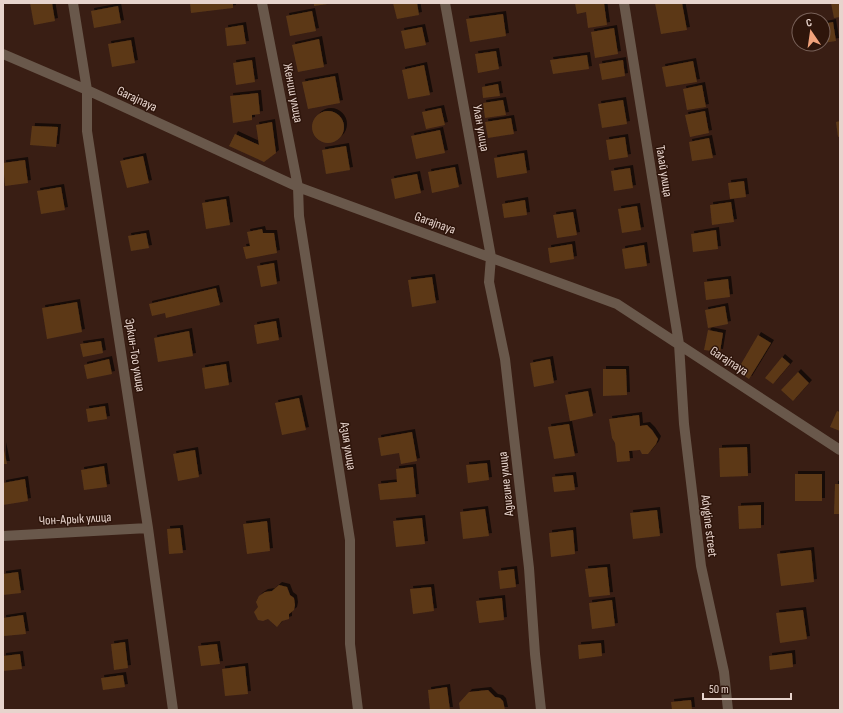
<svg xmlns="http://www.w3.org/2000/svg" width="843" height="713" font-family="'Sofia Sans Condensed',sans-serif">
<defs>
<filter id="shadow"><feDropShadow dx="3" dy="-3" stdDeviation="0" flood-color="#0009"/></filter>
</defs>
<rect width="100%" height="100%" fill="#391e14"/>
<!-- building -->
<path fill="#5b3818" filter="url(#shadow)" d="M 30,3 L 52,3 L 55,21 L 34,25 Z
M 190,3 L 233,3 L 233,8 L 191,13 Z
M 314,3 L 328,3 L 328,4 L 314,6 Z
M 393,3 L 417,3 L 419,15 L 397,19 Z
M 575,3 L 604,3 L 607,25 L 588,28 L 586,12 L 577,14 Z
M 655,3 L 682,3 L 687,30 L 661,34 Z
M 831,3 L 840,3 L 840,17 L 834,18 Z
M 118,6 L 121,23 L 94,28 L 91,11 Z
M 312,11 L 316,31 L 290,36 L 286,16 Z
M 503,14 L 506,36 L 470,42 L 466,19 Z
M 833,22 L 836,41 L 823,43 L 823,24 Z
M 243,25 L 246,44 L 227,46 L 225,28 Z
M 422,27 L 426,45 L 405,49 L 401,31 Z
M 614,28 L 618,54 L 595,58 L 591,32 Z
M 319,39 L 324,67 L 298,72 L 292,45 Z
M 131,40 L 135,63 L 112,67 L 108,44 Z
M 496,51 L 499,69 L 478,73 L 475,54 Z
M 587,55 L 589,69 L 553,74 L 550,60 Z
M 252,60 L 255,82 L 236,85 L 233,63 Z
M 623,60 L 625,76 L 602,80 L 599,64 Z
M 693,61 L 697,82 L 666,87 L 662,67 Z
M 424,65 L 430,95 L 408,99 L 402,70 Z
M 335,76 L 340,103 L 308,109 L 302,82 Z
M 498,84 L 500,96 L 483,98 L 482,87 Z
M 702,85 L 706,107 L 687,110 L 683,89 Z
M 258,93 L 260,114 L 252,115 L 252,120 L 233,123 L 230,96 Z
M 503,100 L 506,115 L 485,118 L 483,103 Z
M 623,100 L 627,124 L 602,128 L 598,104 Z
M 441,108 L 445,125 L 426,129 L 422,112 Z
M 705,111 L 709,133 L 690,137 L 685,115 Z
M312 127a16 16 0 1 1 32 0a16 16 0 1 1-32 0Z
M 511,118 L 514,134 L 488,138 L 485,122 Z
M 840,121 L 840,136 L 838,137 L 836,122 Z
M 272,122 L 276,153 L 264,162 L 229,146 L 235,134 L 259,145 L 256,125 Z
M 32,126 L 58,127 L 56,147 L 30,145 Z
M 440,130 L 445,153 L 416,159 L 411,136 Z
M 625,137 L 628,157 L 609,160 L 606,140 Z
M 709,138 L 713,158 L 692,161 L 689,142 Z
M 346,146 L 350,170 L 326,174 L 322,150 Z
M 524,153 L 527,173 L 497,178 L 494,158 Z
M 143,156 L 149,183 L 127,188 L 120,161 Z
M 25,160 L 28,183 L 5,186 L 3,163 Z
M 455,167 L 459,187 L 432,193 L 428,172 Z
M 630,168 L 633,188 L 614,191 L 611,171 Z
M 417,174 L 421,193 L 395,199 L 391,179 Z
M 744,181 L 746,197 L 730,199 L 728,183 Z
M 61,187 L 65,210 L 41,214 L 37,191 Z
M 226,199 L 230,225 L 206,229 L 202,203 Z
M 525,200 L 527,215 L 504,218 L 502,204 Z
M 731,202 L 734,222 L 712,225 L 710,205 Z
M 637,206 L 641,230 L 622,233 L 618,209 Z
M 573,212 L 577,235 L 557,238 L 553,215 Z
M 262,229 L 263,233 L 274,233 L 277,253 L 246,259 L 243,247 L 250,246 L 247,232 Z
M 716,230 L 718,249 L 693,252 L 691,234 Z
M 146,233 L 149,248 L 131,251 L 128,236 Z
M 572,244 L 574,259 L 550,263 L 548,248 Z
M 644,245 L 647,266 L 625,269 L 622,249 Z
M 274,263 L 277,284 L 261,287 L 257,266 Z
M 432,277 L 436,303 L 412,307 L 408,280 Z
M 728,279 L 730,297 L 706,300 L 704,282 Z
M 216,288 L 220,305 L 166,318 L 165,313 L 152,316 L 149,304 Z
M 77,302 L 82,332 L 47,339 L 42,308 Z
M 725,306 L 728,324 L 708,328 L 705,310 Z
M 276,321 L 279,340 L 257,344 L 254,325 Z
M 708,330 L 723,333 L 720,352 L 704,350 Z
M 189,331 L 193,356 L 158,362 L 154,338 Z
M 758,335 L 771,343 L 749,379 L 737,371 Z
M 101,341 L 103,353 L 83,357 L 80,344 Z
M 782,357 L 790,364 L 773,384 L 765,378 Z
M 109,359 L 112,374 L 87,379 L 84,365 Z
M 550,359 L 554,383 L 534,387 L 530,363 Z
M 226,364 L 229,385 L 205,389 L 202,368 Z
M 603,369 L 626,369 L 627,395 L 603,396 Z
M 798,372 L 809,383 L 793,401 L 781,390 Z
M 588,391 L 593,416 L 570,421 L 565,395 Z
M 299,398 L 306,430 L 282,435 L 275,403 Z
M 105,406 L 107,419 L 88,422 L 86,409 Z
M 837,411 L 840,412 L 840,431 L 830,427 Z
M 639,415 L 640,426 L 647,425 L 652,430 L 658,439 L 656,444 L 648,454 L 642,454 L 640,450 L 629,451 L 630,461 L 617,462 L 615,443 L 612,438 L 609,419 Z
M 569,424 L 575,456 L 554,459 L 548,427 Z
M 412,432 L 417,461 L 401,464 L 399,453 L 381,456 L 378,438 Z
M 3,445 L 7,464 L 3,464 Z
M 747,447 L 748,476 L 720,477 L 719,448 Z
M 195,450 L 199,477 L 178,481 L 173,454 Z
M 487,463 L 489,480 L 468,483 L 466,465 Z
M 104,466 L 107,487 L 84,490 L 81,470 Z
M 413,467 L 416,497 L 380,500 L 378,484 L 397,482 L 396,469 Z
M 795,474 L 822,474 L 822,501 L 795,501 Z
M 573,475 L 575,490 L 554,492 L 552,477 Z
M 25,479 L 28,501 L 3,505 L 3,483 Z
M 835,484 L 840,484 L 840,514 L 834,514 Z
M 761,505 L 761,528 L 739,529 L 738,506 Z
M 485,509 L 489,536 L 463,539 L 460,512 Z
M 657,510 L 660,536 L 633,539 L 630,513 Z
M 422,518 L 425,544 L 396,547 L 393,521 Z
M 267,521 L 270,551 L 247,554 L 243,524 Z
M 180,528 L 183,553 L 169,554 L 167,529 Z
M 573,530 L 575,554 L 551,557 L 549,533 Z
M 811,550 L 814,582 L 781,586 L 777,554 Z
M 607,567 L 610,595 L 589,597 L 585,569 Z
M 514,569 L 516,587 L 500,589 L 498,571 Z
M 18,572 L 21,593 L 3,595 L 3,574 Z
M 279,585 L 287,587 L 290,595 L 294,598 L 295,605 L 294,610 L 289,614 L 289,619 L 282,621 L 277,627 L 268,619 L 263,621 L 258,620 L 254,612 L 258,607 L 256,602 L 259,596 L 265,592 L 272,591 Z
M 431,587 L 434,611 L 413,614 L 410,589 Z
M 502,598 L 504,620 L 479,623 L 476,601 Z
M 612,600 L 615,626 L 592,629 L 589,603 Z
M 803,610 L 807,639 L 780,643 L 776,613 Z
M 23,615 L 26,634 L 4,636 L 3,618 Z
M 125,642 L 128,668 L 114,670 L 111,644 Z
M 601,643 L 602,656 L 579,659 L 578,645 Z
M 217,644 L 220,664 L 201,666 L 198,646 Z
M 792,653 L 793,667 L 770,670 L 769,656 Z
M 20,654 L 22,669 L 3,671 L 3,656 Z
M 245,666 L 248,694 L 225,696 L 222,669 Z
M 123,675 L 125,687 L 103,690 L 101,678 Z
M 447,687 L 450,710 L 430,710 L 428,690 Z
M 488,690 L 495,697 L 500,698 L 503,701 L 505,710 L 460,710 L 459,703 L 469,692 Z
M 691,700 L 692,710 L 672,710 L 671,702 Z"/>
<g fill="none" stroke-linecap="round" stroke-linejoin="round">
<!-- minor -->
<path stroke="#69584b" stroke-width="10" d="M 73,3 L 87,90 L 87,131 L 148,528 L 173,710
M 262,3 L 298,187 L 299,216 L 350,540 L 350,644 L 358,710
M 445,3 L 491,257 L 489,282 L 505,359 L 529,568 L 535,654 L 541,710
M 624,3 L 679,344 L 684,424 L 701,566 L 724,672 L 728,710
M 3,54 L 87,90 L 298,187 L 617,304 L 840,450
M 3,536 L 148,528"/>
</g>
<g text-anchor="middle" dominant-baseline="central" stroke-width="3" stroke-linejoin="round" paint-order="stroke">
<!-- street labels -->
<g font-size="13" fill="#e7d4cd" stroke="#2e150b">
<text transform="translate(293 93) rotate(79)">Жениш улица</text>
<text transform="translate(137 99) rotate(25)">Garajnaya</text>
<text transform="translate(481 128) rotate(80)">Улан улица</text>
<text transform="translate(664 171) rotate(81)">Талай улица</text>
<text transform="translate(435 223) rotate(20)">Garajnaya</text>
<text transform="translate(135 355) rotate(81)">Эркин-Тоо улица</text>
<text transform="translate(729 361) rotate(33)">Garajnaya</text>
<text transform="translate(348 446) rotate(81)">Азия улица</text>
<text transform="translate(506 484) rotate(-96)">Адигине улица</text>
<text transform="translate(75 519) rotate(-3)">Чон-Арык улица</text>
<text transform="translate(709 526) rotate(83)">Adygine street</text>
</g>
</g>
<!-- border -->
<rect width="843" height="713" fill="none" stroke="#e7d4cd" stroke-width="8"/>
<!-- north arrow -->
<g transform="translate(811 32) rotate(347)"><circle r="19" fill="#2e150b" stroke="#786159"/>
<path d="M0-3L7 15L0 10L-7 15Z" fill="#f1a27b"/>
<text y="-6" font-size="11" font-weight="bold" text-anchor="middle" fill="#e7d4cd">С</text>
</g>
<!-- scale -->
<path d="M703 693v6h88v-6" fill="none" stroke="#e7d4cd" stroke-width="2"/>
<text x="709" y="693" font-size="12" fill="#e7d4cd" stroke="#2e150b" stroke-width="3" paint-order="stroke">50 m</text>
</svg>
